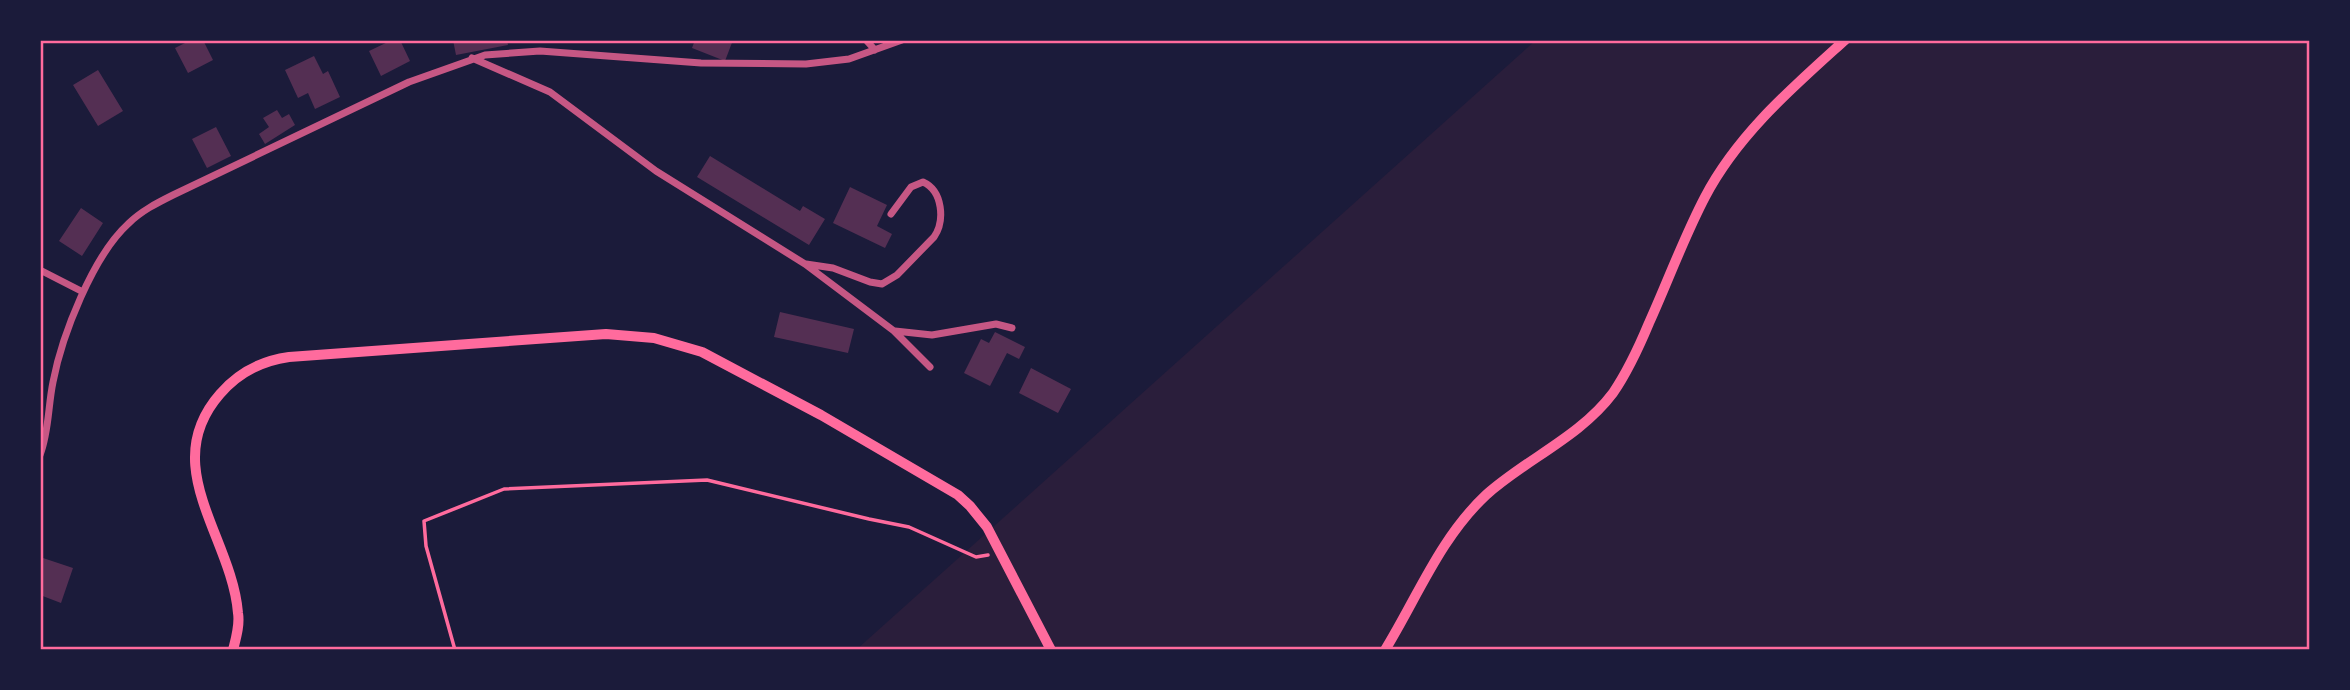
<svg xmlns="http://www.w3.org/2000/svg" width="2350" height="690" font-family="Rubik,sans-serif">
<rect width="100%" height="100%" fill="#1b1b3a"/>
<!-- green -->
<path fill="#2a1e3b" d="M 1536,40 L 2310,40 L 2310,650 L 856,650 Z"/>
<!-- building -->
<path fill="#542f53" d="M 191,40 L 203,40 L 213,60 L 188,73 L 175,48 Z
M 392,40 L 400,40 L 410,61 L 381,76 L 369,51 Z
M 453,40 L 507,40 L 508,45 L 456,55 Z
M 695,40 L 733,40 L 725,61 L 692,48 Z
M 314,56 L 323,74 L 328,71 L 340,97 L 315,109 L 308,93 L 298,98 L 285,70 Z
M 98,70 L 123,111 L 98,126 L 73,85 Z
M 277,110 L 282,118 L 289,114 L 295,125 L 265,144 L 259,134 L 269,127 L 263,118 Z
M 216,127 L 231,156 L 207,168 L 192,139 Z
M 710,156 L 800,211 L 803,206 L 825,219 L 809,245 L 697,177 Z
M 850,187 L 887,205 L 877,226 L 892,234 L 885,248 L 833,223 Z
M 81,208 L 103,223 L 82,256 L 59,241 Z
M 780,312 L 854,329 L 848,353 L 774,337 Z
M 995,332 L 1025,347 L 1019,359 L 1007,353 L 990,386 L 964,373 L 981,339 L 989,343 Z
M 1031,368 L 1071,389 L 1058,413 L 1019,393 Z
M 40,386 L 42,386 L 43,406 L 40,407 Z
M 40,557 L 73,568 L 61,603 L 40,595 Z"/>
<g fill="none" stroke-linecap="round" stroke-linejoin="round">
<!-- path -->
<path stroke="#ff6b9d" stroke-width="3.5" d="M 455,650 L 426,546 L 424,521 L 504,489 L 707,480 L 869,519 L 909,527 L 976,557 L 988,555"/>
<!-- minor -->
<path stroke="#c65784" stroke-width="7" d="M 866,40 L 875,50
M 472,58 L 550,92 L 656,171 L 805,264 L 894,331 L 930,367
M 806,264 L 833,268 L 870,282 L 882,284 L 897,275 L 934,237 C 945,221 943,191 923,182 L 911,187 L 891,214
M 40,270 L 83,292
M 895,331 L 932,335 L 996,324 L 1012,328
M 40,455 C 49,432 48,406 53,382 C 62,335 93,256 128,224 C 141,211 157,203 173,195 L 409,82 L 485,55 L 540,51 L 701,63 L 806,64 L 849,59 L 902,40"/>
<!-- secondary -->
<path stroke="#ff6b9d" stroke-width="10" d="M 233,650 C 236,638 240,625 238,613 C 232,537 157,466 220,394 C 238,373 260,361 289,357 L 606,334 L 654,338 L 702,352 L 821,415 L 958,495 L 970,506 L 987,527 L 1051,650
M 1385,650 C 1417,598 1440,538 1486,495 C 1526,459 1580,437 1613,393 C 1628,371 1639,347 1649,323 C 1668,281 1684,237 1705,197 C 1738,134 1793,87 1845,40"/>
</g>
<!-- border -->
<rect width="2350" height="690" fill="none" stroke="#1b1b3a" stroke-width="84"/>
<rect x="42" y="42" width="2266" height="606" fill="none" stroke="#ff6b9d" stroke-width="2.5"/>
</svg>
